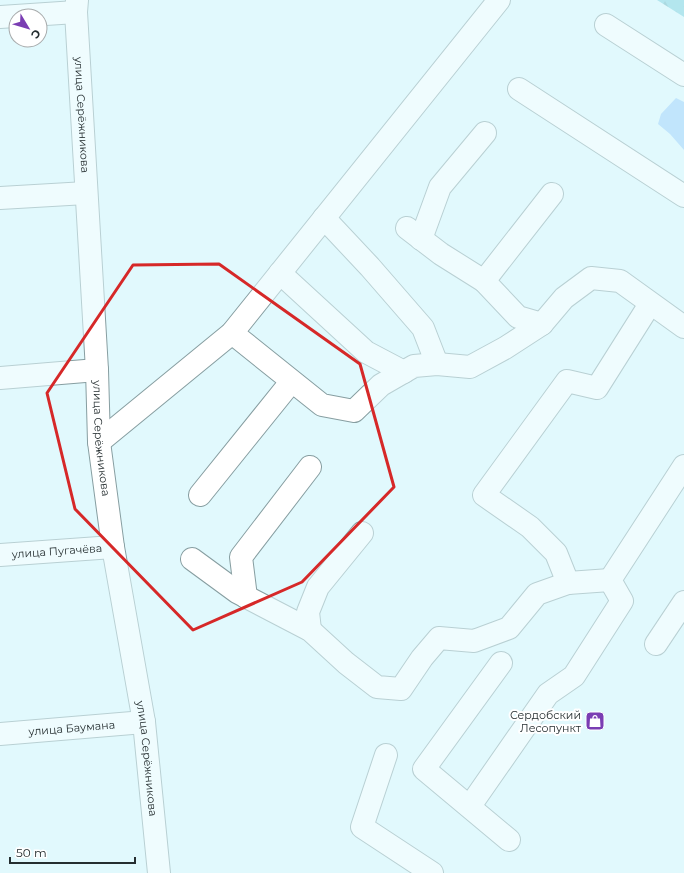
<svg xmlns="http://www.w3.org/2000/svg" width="684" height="873" font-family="Montserrat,sans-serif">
<defs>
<pattern id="forest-firs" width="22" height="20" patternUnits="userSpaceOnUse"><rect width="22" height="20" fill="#7acfdc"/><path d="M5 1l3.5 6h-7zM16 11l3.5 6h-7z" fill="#69b2bd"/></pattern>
</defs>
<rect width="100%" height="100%" fill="#e1f9fd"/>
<!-- forest -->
<path fill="url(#forest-firs)" d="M 657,0 L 684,0 L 684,17 Z"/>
<!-- water -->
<path fill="#9accfa" d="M 676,98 L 684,102 L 684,150 L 670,134 L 658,124 L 661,114 Z"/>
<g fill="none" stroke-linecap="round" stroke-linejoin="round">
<!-- minor casing -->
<g stroke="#879ea1" stroke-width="24">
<g id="minor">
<path id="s1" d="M 77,0 L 76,12 L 97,370 L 99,442 L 113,547 L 144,722 L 159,873"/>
<path d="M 0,17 L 76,12"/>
<path d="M 606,25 L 684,75"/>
<path d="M 519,89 L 684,196"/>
<path d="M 0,198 L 86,193"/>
<path d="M 324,218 L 370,267 L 423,328 L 437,364"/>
<path d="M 407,228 L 441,254 L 484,281 L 518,317 L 542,324"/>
<path d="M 421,239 L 440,187 L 485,133"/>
<path d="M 280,273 L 366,352 L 404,372"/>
<path d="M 484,281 L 552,194"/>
<path d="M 232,333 L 322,405 L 354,411 L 381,385 L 414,366 L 437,364 L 470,367 L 505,348 L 542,324 L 564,298 L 591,278 L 620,281 L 684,327"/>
<path d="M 0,378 L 97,370"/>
<path d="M 99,442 L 232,333 L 499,0"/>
<path d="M 200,495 L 291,382"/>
<path id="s2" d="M 0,555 L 113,547"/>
<path d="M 192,559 L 237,592 L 310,630 L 346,663 L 377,687 L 401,689 L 422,658 L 439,638 L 474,641 L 509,628 L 537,594 L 568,583 L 610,580"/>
<path d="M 568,583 L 556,553 L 530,527 L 484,495 L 567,381 L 597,388 L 650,304"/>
<path d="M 246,597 L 241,557 L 310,467"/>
<path d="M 310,630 L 308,612 L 318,587 L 362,533"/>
<path d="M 656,644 L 684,602"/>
<path d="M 501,663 L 424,769 L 509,840"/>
<path id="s3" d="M 0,734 L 144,722"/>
<path d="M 386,755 L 362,827 L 432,873"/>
<path d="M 470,806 L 548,694 L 574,676 L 622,601 L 610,580 L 684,466"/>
</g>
</g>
<!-- minor -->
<use href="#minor" stroke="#fff" stroke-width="22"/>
</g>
<!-- marked area -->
<path d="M0 0H684V873H0ZM 219,264 L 360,364 L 394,487 L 302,582 L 193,630 L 75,509 L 47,393 L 133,265 Z" fill="#e1f9fd" fill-opacity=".55" fill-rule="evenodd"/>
<path fill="none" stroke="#d62828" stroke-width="3" stroke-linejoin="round" d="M 219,264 L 360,364 L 394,487 L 302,582 L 193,630 L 75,509 L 47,393 L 133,265 Z"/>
<!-- icons -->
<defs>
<g id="shop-square" transform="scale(1)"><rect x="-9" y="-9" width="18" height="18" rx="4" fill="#7a3db3" stroke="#fff"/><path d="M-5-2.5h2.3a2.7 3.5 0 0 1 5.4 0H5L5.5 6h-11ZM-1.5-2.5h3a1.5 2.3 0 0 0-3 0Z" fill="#fff"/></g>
</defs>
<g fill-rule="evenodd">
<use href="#shop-square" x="595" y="721"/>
</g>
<g text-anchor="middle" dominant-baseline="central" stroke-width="4" stroke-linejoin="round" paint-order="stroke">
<!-- street labels -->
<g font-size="11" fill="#252e30" stroke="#fff">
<text stroke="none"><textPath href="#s1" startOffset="115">улица Серёжникова</textPath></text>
<text stroke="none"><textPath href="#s1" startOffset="439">улица Серёжникова</textPath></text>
<text stroke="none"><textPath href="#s2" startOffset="57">улица Пугачёва</textPath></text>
<text stroke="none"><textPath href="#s3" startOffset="72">улица Баумана</textPath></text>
<text stroke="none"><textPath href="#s1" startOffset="763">улица Серёжникова</textPath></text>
</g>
<!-- poi labels -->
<g font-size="11" fill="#252e30" stroke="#fff" text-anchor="end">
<text x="581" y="715">Сердобский<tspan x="581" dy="13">Лесопункт</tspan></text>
</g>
</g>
<!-- north arrow -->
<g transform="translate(28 28) rotate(128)"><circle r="19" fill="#ffffff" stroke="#a8abac"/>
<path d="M0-3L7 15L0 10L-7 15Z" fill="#7a3db3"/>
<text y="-6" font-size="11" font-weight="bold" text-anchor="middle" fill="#252e30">С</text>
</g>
<!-- scale -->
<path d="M10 857v6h125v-6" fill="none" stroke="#252e30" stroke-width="2"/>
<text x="16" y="857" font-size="12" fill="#252e30" stroke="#ffffff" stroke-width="3" paint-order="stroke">50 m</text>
</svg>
